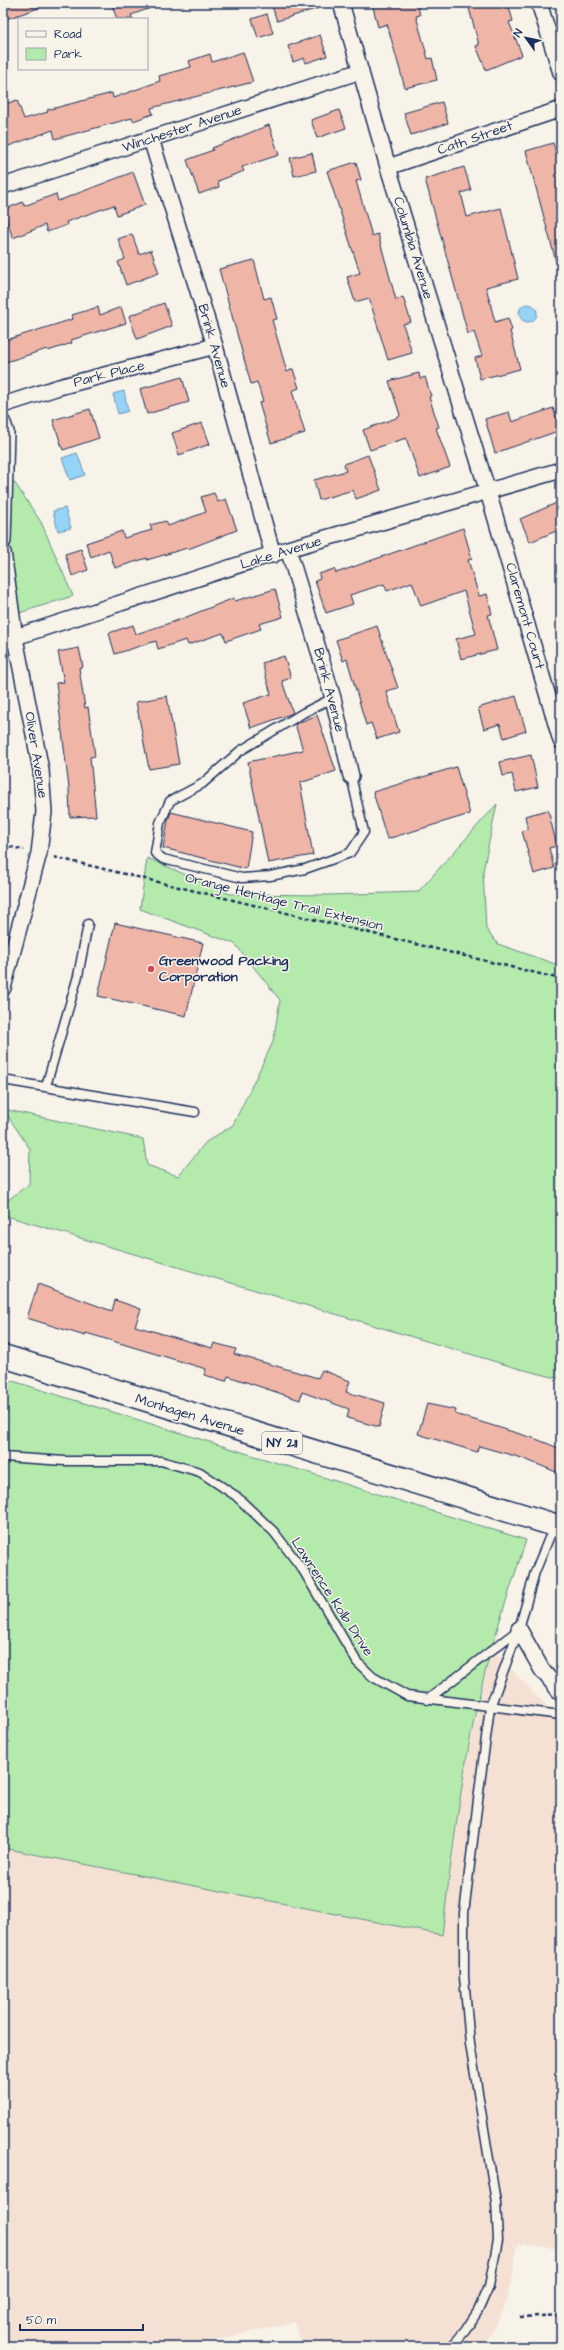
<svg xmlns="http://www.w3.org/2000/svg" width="564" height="2350" font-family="'Architects Daughter',sans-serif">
<rect width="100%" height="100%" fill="#f7f3e8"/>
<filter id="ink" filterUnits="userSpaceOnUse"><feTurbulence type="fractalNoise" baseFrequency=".025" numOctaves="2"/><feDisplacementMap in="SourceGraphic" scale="8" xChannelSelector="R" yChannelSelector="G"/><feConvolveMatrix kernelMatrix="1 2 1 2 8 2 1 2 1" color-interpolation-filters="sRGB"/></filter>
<g filter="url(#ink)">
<!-- built -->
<path fill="#f5e1d4" d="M 491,1648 L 561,1721 L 561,2249 L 517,2244 L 513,2276 L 504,2308 L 492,2333 L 481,2347 L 302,2347 L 295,2322 L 183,2347 L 3,2347 L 3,1848 L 442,1935 L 462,1785 Z"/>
<!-- green -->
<path fill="#b4ebad" stroke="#688d86" d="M 3,451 L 12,479 L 41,522 L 73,596 L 3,618 Z
M 497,804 L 483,871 L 486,929 L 498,944 L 561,966 L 561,1379 L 520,1369 L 3,1215 L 3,1204 L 29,1184 L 30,1149 L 3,1109 L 143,1139 L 147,1165 L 178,1176 L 206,1142 L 233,1125 L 273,1042 L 280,1000 L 235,944 L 140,909 L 147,858 L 230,894 L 328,895 L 418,892 Z
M 3,1378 L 526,1540 C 515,1575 502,1611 492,1647 C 465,1740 454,1839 442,1935 L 3,1848 Z"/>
<!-- water -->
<path fill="#96d4f7" stroke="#6592ba" d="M519 313a9 9 0 1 1 18 0a9 9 0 1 1-18 0Z
M 124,391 L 128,411 L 118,414 L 113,394 Z
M 77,453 L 85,475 L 70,480 L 62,458 Z
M 65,508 L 71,528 L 58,531 L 53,511 Z"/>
<!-- building -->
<path fill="#efb6a7" stroke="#1b2f5e" d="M 3,3 L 48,3 L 48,5 L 3,20 Z
M 111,3 L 159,3 L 159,5 L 131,15 L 133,19 L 117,19 Z
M 271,3 L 325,3 L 325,6 L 277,21 Z
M 372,3 L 417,3 L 420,15 L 416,16 L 428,59 L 432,58 L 437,80 L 405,88 L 387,24 L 378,27 Z
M 487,3 L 508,3 L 513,21 L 509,22 L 522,55 L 486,70 L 476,46 L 479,45 L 469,8 Z
M 267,14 L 273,33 L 258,38 L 252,19 Z
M 320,35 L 327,56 L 306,63 L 304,58 L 293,62 L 288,46 Z
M 243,52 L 253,82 L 151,108 L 153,114 L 133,121 L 132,118 L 55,139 L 53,130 L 3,148 L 3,105 L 17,100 L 24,119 L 48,112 L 47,110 L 112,93 L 113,98 L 160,81 L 159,76 L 191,67 L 189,61 L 210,54 L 212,62 Z
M 442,102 L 448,123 L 411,135 L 404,113 Z
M 339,110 L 346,128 L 317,138 L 311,120 Z
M 269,125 L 279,155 L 242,167 L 244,171 L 218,181 L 219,187 L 199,194 L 187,160 L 213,150 L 212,148 Z
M 553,143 L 561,168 L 561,265 L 557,265 L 526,151 Z
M 312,153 L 316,171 L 294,176 L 290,158 Z
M 356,162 L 361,180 L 356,181 L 372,236 L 378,234 L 396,300 L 403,297 L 411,322 L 403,324 L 412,353 L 388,360 L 369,298 L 355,302 L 347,277 L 360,273 L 327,171 Z
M 464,167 L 471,190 L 461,193 L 467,217 L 501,208 L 518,279 L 486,287 L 495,322 L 508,318 L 512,330 L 510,331 L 520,369 L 480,379 L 475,358 L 482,356 L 474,332 L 468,334 L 425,179 Z
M 133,172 L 145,205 L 117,215 L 114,205 L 66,222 L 67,225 L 47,232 L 45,225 L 13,238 L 3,210 L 23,202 L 24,206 L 56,194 L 58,201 Z
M 132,234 L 139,254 L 151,250 L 159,273 L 126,285 L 118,262 L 125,259 L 118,239 Z
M 254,260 L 264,299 L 271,297 L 277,319 L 272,320 L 287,372 L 293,369 L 299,388 L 292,391 L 305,433 L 271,443 L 259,403 L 263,402 L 257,382 L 251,384 L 219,269 Z
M 164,303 L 172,326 L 137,339 L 129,316 Z
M 98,307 L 100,315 L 121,307 L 126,323 L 71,340 L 72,343 L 48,351 L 47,349 L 6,362 L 3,341 L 73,319 L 72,315 Z
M 419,373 L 420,379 L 425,377 L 431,396 L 429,397 L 439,427 L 436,428 L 450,467 L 420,478 L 406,438 L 370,450 L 363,430 L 399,417 L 400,415 L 389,381 Z
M 182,377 L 189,402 L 147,414 L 140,389 Z
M 553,408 L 561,430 L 495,453 L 485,419 L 509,412 L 512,422 Z
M 90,409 L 99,438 L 63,450 L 53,420 Z
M 202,423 L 210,444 L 179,455 L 172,433 Z
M 368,455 L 381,490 L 356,499 L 353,490 L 319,500 L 314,480 L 346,471 L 344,464 Z
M 214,493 L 218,502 L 226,499 L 237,530 L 188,549 L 187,548 L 147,560 L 147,558 L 115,568 L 109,550 L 91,557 L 86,543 L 122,531 L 124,538 L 152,530 L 150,525 L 166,521 L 168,526 L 206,512 L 201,497 Z
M 561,501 L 561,529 L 530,542 L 520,519 Z
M 463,528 L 472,559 L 468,560 L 479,596 L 487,594 L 492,614 L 488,615 L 497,650 L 461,659 L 456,639 L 476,634 L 464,591 L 421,606 L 412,582 L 387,591 L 384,584 L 350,595 L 353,604 L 326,613 L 315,581 L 320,579 L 319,574 L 334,569 L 336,573 Z
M 81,549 L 88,570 L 72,576 L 65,554 Z
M 275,589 L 283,617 L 259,624 L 261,629 L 226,641 L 223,633 L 188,645 L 186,640 L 158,649 L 156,641 L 115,654 L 109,633 L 133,625 L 136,634 L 179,620 L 234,598 L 235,601 Z
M 377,626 L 398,688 L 386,691 L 399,732 L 377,739 L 371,723 L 366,725 L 347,659 L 343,661 L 336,640 Z
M 79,648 L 83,667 L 79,668 L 85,708 L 88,707 L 95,756 L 90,757 L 96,816 L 70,817 L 69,788 L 56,683 L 64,682 L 58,652 Z
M 284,656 L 291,678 L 282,681 L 293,713 L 251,728 L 243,703 L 271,694 L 262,663 Z
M 167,696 L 179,764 L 149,769 L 136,702 Z
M 516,696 L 526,731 L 504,738 L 500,724 L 484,729 L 478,708 Z
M 317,715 L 336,771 L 300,783 L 313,855 L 268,863 L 248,762 L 303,750 L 295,724 Z
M 531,755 L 538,787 L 516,792 L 512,774 L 503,776 L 500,762 Z
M 456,767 L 470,814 L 387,839 L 373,792 Z
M 548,810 L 557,846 L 549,848 L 554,868 L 534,874 L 522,831 L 528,829 L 525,816 Z
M 171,812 L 252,832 L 246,869 L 163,848 L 168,820 Z
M 115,923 L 203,943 L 186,1016 L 98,996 Z
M 38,1284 L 112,1311 L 115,1300 L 141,1309 L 135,1326 L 212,1348 L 214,1343 L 236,1349 L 234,1354 L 318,1378 L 322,1370 L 350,1381 L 346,1392 L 385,1403 L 379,1427 L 347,1418 L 349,1409 L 302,1392 L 300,1400 L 228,1376 L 226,1381 L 204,1375 L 206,1369 L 86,1333 L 85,1336 L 27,1318 Z
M 427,1404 L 456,1410 L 455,1414 L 536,1439 L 561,1449 L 561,1474 L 522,1458 L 479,1446 L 477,1452 L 418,1434 Z"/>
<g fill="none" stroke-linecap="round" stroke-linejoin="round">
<!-- lane casing -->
<g stroke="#1b2f5e" stroke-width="11">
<path id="lane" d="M 333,698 L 303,713 L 240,751 L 202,784 L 170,801 L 160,823 L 155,853 L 163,859 L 242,878 L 270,876 L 305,869 L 350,853 L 364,832 L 351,776
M 3,1080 L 195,1112
M 46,1086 L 78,976 L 88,924
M 3,1457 L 65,1461 L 161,1461 L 200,1472 L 236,1496 L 274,1532 L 303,1570 L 357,1662 L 373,1677 L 407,1696 L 561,1715
M 427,1700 L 518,1630
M 451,2347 L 465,2331 L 478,2311 L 489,2286 L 498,2240 L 496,2202 L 470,2044 L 464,1977 L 464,1913 L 480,1784 L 490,1707 L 519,1629 L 535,1572 L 554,1526"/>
</g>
<!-- street casing -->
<g stroke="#1b2f5e" stroke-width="18">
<path id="street" d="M 341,3 L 388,167 L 488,492 L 561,741
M 539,3 L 561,73
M 151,139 L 215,346 L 273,555
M 388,167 L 561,109
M 3,186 L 361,71
M 3,405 L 59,387 L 215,346
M 3,423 L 6,432 L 3,541
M 288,549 L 333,698 L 351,776
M 3,552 L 15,638 L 41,770 L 44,812 L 39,853 L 3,988
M 3,641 L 288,549 L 561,470
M 519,1629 L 542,1670 L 561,1693"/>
</g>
<!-- primary casing -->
<g stroke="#1b2f5e" stroke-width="25">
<path id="primary" d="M 3,1356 L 561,1527"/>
</g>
<!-- path -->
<path stroke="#1b2f5e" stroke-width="2.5" stroke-dasharray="4 3" stroke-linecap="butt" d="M 3,845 L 24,850
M 54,857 L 561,979
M 520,2317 L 561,2315"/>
<!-- lane -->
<use href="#lane" stroke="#f7f3e8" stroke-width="8"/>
<!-- street -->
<use href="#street" stroke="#f7f3e8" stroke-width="15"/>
<!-- primary -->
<use href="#primary" stroke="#f7f3e8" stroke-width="22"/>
</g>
</g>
<!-- markers -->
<circle fill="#d1495b" stroke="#f7f3e8" stroke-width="1.5" cx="151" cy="969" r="4"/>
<g text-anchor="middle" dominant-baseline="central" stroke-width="3" stroke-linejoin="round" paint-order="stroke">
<!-- shield labels -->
<rect fill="#f7f3e8" stroke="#5d6a87" stroke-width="1" x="262" y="1432" width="40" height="22" rx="3"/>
<g font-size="13" font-weight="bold" fill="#1b2f5e">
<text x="282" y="1443">NY 211</text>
</g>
<!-- street labels -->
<g font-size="14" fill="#1b2f5e" stroke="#f7f3e8">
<text transform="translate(182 129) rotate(-18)">Winchester Avenue</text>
<text transform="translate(475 138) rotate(-19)">Cath Street</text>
<text transform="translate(413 248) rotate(73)">Columbia Avenue</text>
<text transform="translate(214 346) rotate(74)">Brink Avenue</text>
<text transform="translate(109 374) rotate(-14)">Park Place</text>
<text transform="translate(281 553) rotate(-17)">Lake Avenue</text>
<text transform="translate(525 616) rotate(74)">Claremont Court</text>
<text transform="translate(329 690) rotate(75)">Brink Avenue</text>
<text transform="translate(36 755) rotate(81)">Oliver Avenue</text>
<text transform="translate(284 902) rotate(14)">Orange Heritage Trail Extension</text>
<text transform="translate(190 1415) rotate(17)">Monhagen Avenue</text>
<text transform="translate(332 1597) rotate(57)">Lawrence Kolb Drive</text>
</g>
<!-- poi labels -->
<g font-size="14" font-weight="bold" fill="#1b2f5e" stroke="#f7f3e8" text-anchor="start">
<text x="159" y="961">Greenwood Packing<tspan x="159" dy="16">Corporation</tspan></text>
</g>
</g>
<!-- margin -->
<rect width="564" height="2350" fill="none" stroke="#f7f3e8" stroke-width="16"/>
<rect x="8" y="8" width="548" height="2334" fill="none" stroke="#1b2f5e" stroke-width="1.5" filter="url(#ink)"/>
<!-- legend -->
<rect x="18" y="18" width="130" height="52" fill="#f7f3e8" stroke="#9fa5b1"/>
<rect x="26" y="31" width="20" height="6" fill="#f7f3e8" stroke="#9fa5b1"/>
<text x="54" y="38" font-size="12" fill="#1b2f5e">Road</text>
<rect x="26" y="48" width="20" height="12" fill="#b4ebad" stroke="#9fa5b1"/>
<text x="54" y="58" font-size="12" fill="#1b2f5e">Park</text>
<!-- north arrow -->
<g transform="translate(526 38) rotate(303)" stroke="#f7f3e8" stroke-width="3" paint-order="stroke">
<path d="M0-3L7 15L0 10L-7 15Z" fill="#1b2f5e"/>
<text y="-6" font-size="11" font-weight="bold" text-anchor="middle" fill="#1b2f5e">N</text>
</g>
<!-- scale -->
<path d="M20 2324v6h123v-6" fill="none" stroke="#1b2f5e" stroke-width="2"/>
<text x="26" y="2324" font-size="12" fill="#1b2f5e" stroke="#f7f3e8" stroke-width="3" paint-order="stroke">50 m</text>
</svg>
